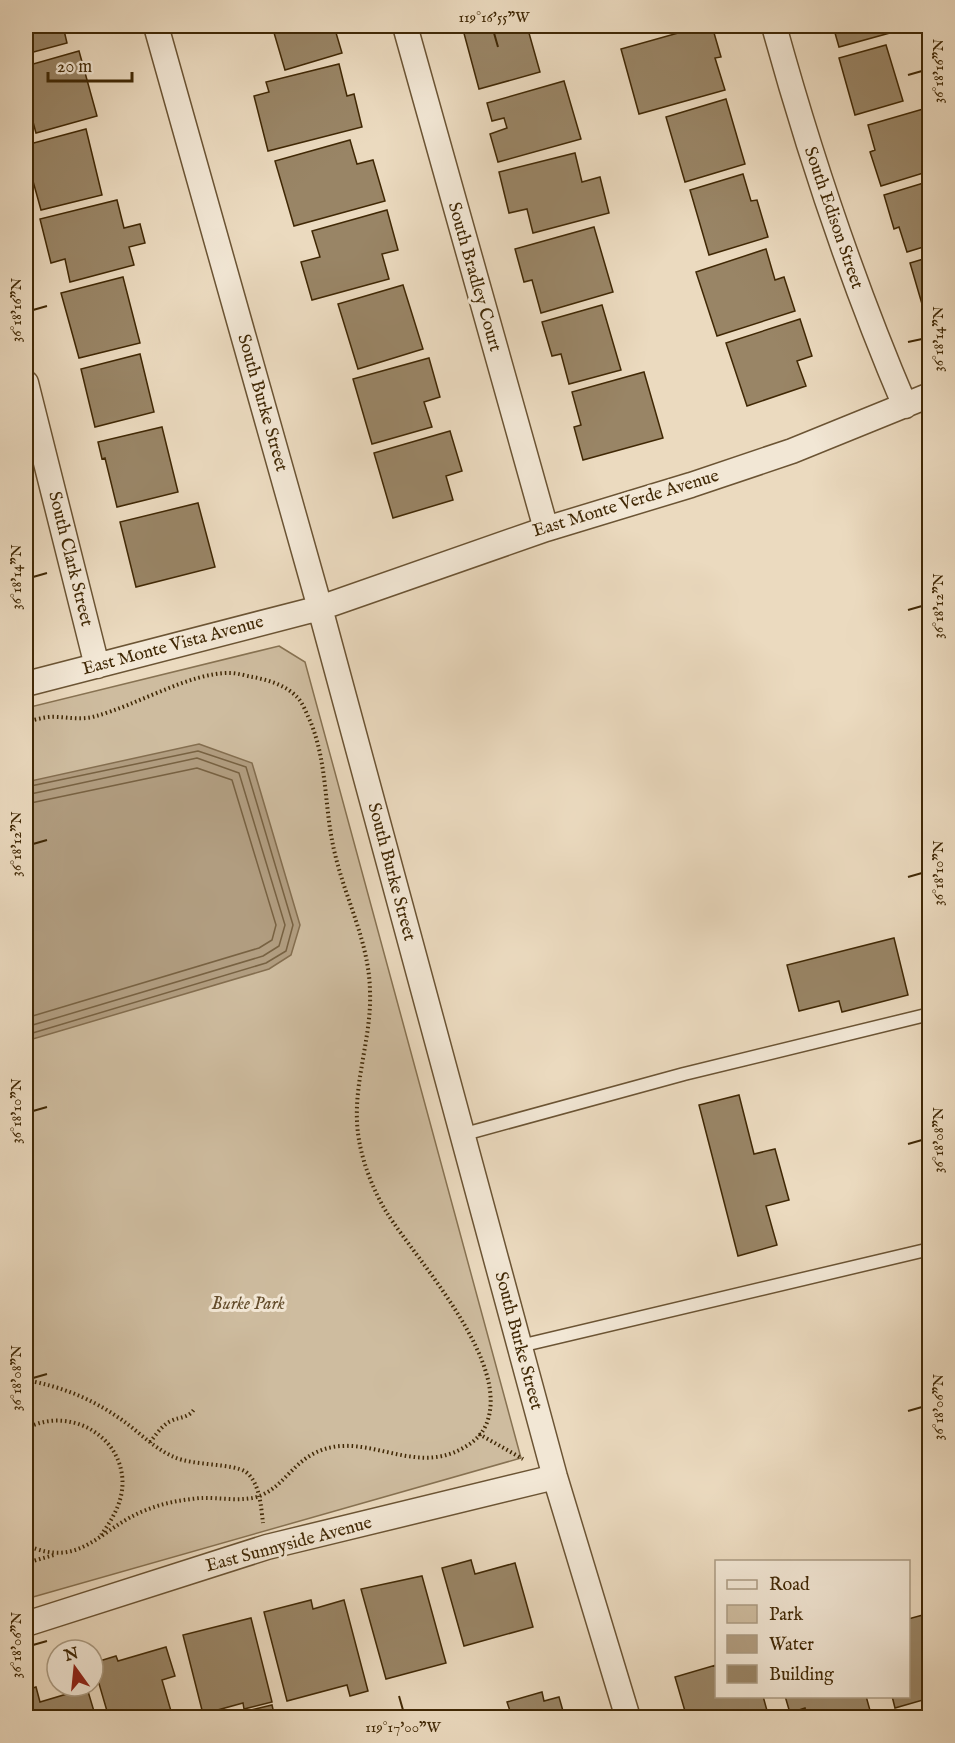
<svg xmlns="http://www.w3.org/2000/svg" width="955" height="1743" font-family="'IM FELL English',serif">
<rect width="100%" height="100%" fill="#ebdabf"/>
<filter id="stains"><feTurbulence type="fractalNoise" baseFrequency=".00333" numOctaves="4"/><feColorMatrix values="0 0 0 0 .2 0 0 0 0 .09 0 0 0 0 .02 0 0 0 .5 -.17"/></filter>
<radialGradient id="worn" r=".72"><stop offset=".6" stop-color="#630" stop-opacity="0"/><stop offset="1" stop-color="#630" stop-opacity=".3"/></radialGradient>
<!-- green -->
<path fill="#cebc9f" stroke="#877252" stroke-width="1.5" d="M 279,646 L 305,662 L 521,1458 L 26,1599 L 26,708 Z"/>
<!-- water -->
<path fill="#b19d80" stroke="#846e4f" stroke-width="1.5" d="M 199,744 L 252,763 L 300,925 L 291,955 L 269,969 L 26,1041 L 26,782 Z"/>
<g fill="none" stroke-linecap="round" stroke-linejoin="round">
<!-- shore -->
<path stroke="#786242" stroke-width="1.5" d="M 26,787 L 198,751 L 246,767 L 293,925 L 286,951 L 266,963 L 26,1035
M 26,795 L 197,758 L 239,773 L 285,925 L 279,946 L 263,956 L 26,1027
M 26,804 L 197,768 L 232,780 L 276,925 L 272,940 L 259,948 L 26,1018"/>
</g>
<!-- building -->
<path fill="#998566" stroke="#402805" stroke-width="1.5" d="M 26,26 L 63,26 L 67,43 L 26,54 Z
M 272,26 L 334,26 L 342,53 L 285,70 Z
M 462,26 L 527,26 L 540,72 L 479,89 Z
M 640,26 L 668,26 L 642,32 Z
M 703,26 L 712,26 L 721,57 L 715,58 L 725,90 L 639,114 L 621,49 Z
M 833,26 L 907,26 L 908,28 L 839,47 Z
M 886,45 L 903,101 L 855,115 L 839,58 Z
M 79,51 L 97,116 L 36,133 L 29,107 L 26,108 L 26,66 Z
M 339,64 L 347,96 L 354,94 L 362,127 L 268,151 L 254,96 L 269,92 L 266,82 Z
M 564,81 L 581,139 L 498,162 L 490,134 L 507,128 L 504,118 L 492,121 L 487,103 Z
M 726,99 L 745,164 L 685,182 L 666,117 Z
M 930,107 L 930,171 L 881,186 L 870,152 L 875,150 L 868,125 Z
M 86,129 L 102,195 L 41,210 L 26,156 L 26,145 Z
M 350,140 L 357,164 L 373,160 L 385,201 L 294,226 L 275,161 Z
M 575,153 L 582,182 L 600,177 L 609,213 L 533,233 L 527,209 L 509,213 L 499,172 Z
M 743,174 L 751,201 L 757,200 L 768,237 L 709,255 L 690,190 Z
M 930,181 L 930,245 L 907,252 L 899,227 L 894,229 L 884,195 Z
M 117,200 L 124,228 L 140,224 L 145,243 L 129,247 L 134,265 L 70,282 L 65,259 L 51,263 L 40,219 Z
M 387,210 L 398,250 L 382,254 L 389,279 L 312,300 L 301,262 L 320,257 L 312,231 Z
M 594,227 L 613,292 L 541,313 L 532,280 L 524,282 L 515,249 Z
M 766,249 L 775,280 L 784,277 L 795,311 L 717,336 L 696,272 Z
M 930,257 L 930,328 L 929,328 L 910,263 Z
M 123,277 L 140,343 L 79,358 L 61,293 Z
M 403,285 L 423,349 L 358,369 L 338,304 Z
M 602,305 L 621,370 L 569,384 L 561,354 L 552,356 L 542,322 Z
M 800,319 L 812,356 L 797,361 L 806,386 L 747,406 L 726,343 Z
M 140,354 L 154,412 L 95,427 L 81,369 Z
M 429,358 L 440,397 L 424,402 L 432,427 L 372,444 L 353,379 Z
M 644,372 L 663,438 L 583,460 L 574,427 L 581,425 L 572,392 Z
M 162,427 L 178,492 L 117,507 L 105,458 L 102,459 L 98,442 Z
M 450,431 L 462,471 L 446,476 L 453,500 L 393,518 L 374,453 Z
M 198,503 L 215,567 L 136,587 L 120,522 Z
M 894,938 L 908,995 L 842,1012 L 839,1001 L 799,1011 L 787,965 Z
M 739,1095 L 754,1154 L 775,1149 L 789,1200 L 766,1206 L 777,1245 L 738,1256 L 699,1105 Z
M 471,1560 L 475,1574 L 515,1563 L 533,1627 L 464,1646 L 442,1568 Z
M 422,1576 L 446,1663 L 386,1679 L 361,1589 Z
M 311,1600 L 313,1609 L 344,1600 L 368,1691 L 350,1696 L 347,1685 L 287,1701 L 264,1612 Z
M 930,1613 L 930,1698 L 895,1708 L 892,1696 L 908,1696 L 908,1619 Z
M 251,1618 L 272,1702 L 244,1709 L 243,1703 L 203,1714 L 183,1635 Z
M 166,1647 L 175,1676 L 162,1680 L 173,1718 L 109,1718 L 93,1663 L 116,1656 L 118,1661 Z
M 716,1665 L 716,1696 L 763,1696 L 769,1718 L 687,1718 L 675,1677 Z
M 36,1687 L 40,1702 L 87,1688 L 96,1718 L 26,1718 L 26,1690 Z
M 542,1692 L 544,1701 L 559,1697 L 565,1718 L 490,1718 L 510,1711 L 507,1702 Z
M 785,1696 L 866,1696 L 871,1714 L 860,1718 L 827,1718 L 825,1711 L 807,1716 L 805,1708 L 790,1713 Z
M 272,1705 L 275,1718 L 249,1718 L 247,1711 Z"/>
<g fill="none" stroke-linecap="round" stroke-linejoin="round">
<!-- lane casing -->
<g stroke="#6b5434" stroke-width="15">
<path id="lane" d="M 461,1135 L 684,1074 L 930,1014
M 520,1346 L 930,1249"/>
</g>
<!-- street casing -->
<g stroke="#6b5434" stroke-width="27">
<path id="street" d="M 156,26 L 320,608 L 555,1477 L 628,1718
M 405,26 L 546,529
M 774,26 C 810,156 852,282 905,406
M 26,383 L 97,666
M 26,684 L 320,608 L 546,529 L 691,485 L 792,451 L 930,395
M 26,1624 L 267,1547 L 555,1477"/>
</g>
<!-- path -->
<path stroke="#402805" stroke-width="4" stroke-dasharray="1.5 3" stroke-linecap="butt" d="M 26,722 C 33,720 41,718 49,717 C 64,716 80,721 96,716 C 135,706 191,672 230,673 C 238,673 246,676 253,677 C 268,680 285,685 296,696 C 303,702 307,715 311,723 C 328,766 324,810 335,854 C 346,901 369,942 370,991 C 372,1041 350,1089 359,1140 C 363,1164 374,1192 387,1213 C 418,1262 515,1366 485,1427 C 480,1437 472,1443 463,1448 C 411,1478 361,1426 311,1455 C 292,1466 282,1486 262,1495 C 244,1503 219,1497 200,1498 C 181,1500 163,1503 146,1510 C 99,1528 82,1570 26,1545
M 26,1380 C 62,1387 91,1398 122,1420 C 139,1432 155,1449 174,1457 C 194,1466 232,1463 246,1472 C 260,1483 261,1507 263,1523
M 26,1429 C 63,1407 116,1430 122,1475 C 125,1498 114,1517 101,1535
M 479,1434 L 523,1459
M 150,1442 C 156,1435 162,1425 171,1421 C 181,1416 188,1419 195,1408
M 26,1563 L 54,1555"/>
<!-- lane -->
<use href="#lane" stroke="#f2e7d5" stroke-width="12"/>
<!-- street -->
<use href="#street" stroke="#f2e7d5" stroke-width="24"/>
</g>
<!-- ticks -->
<path fill="none" stroke="#402805" stroke-width="2" d="M 494,33 L 498,47M 908,75 L 922,71M 33,310 L 47,306M 908,342 L 922,339M 33,577 L 47,573M 908,610 L 922,606M 33,844 L 47,840M 908,877 L 922,873M 33,1111 L 47,1107M 908,1144 L 922,1140M 33,1378 L 47,1374M 908,1411 L 922,1407M 33,1645 L 47,1641M 399,1696 L 403,1710"/>
<g text-anchor="middle" dominant-baseline="central" stroke-width="6" stroke-linejoin="round" paint-order="stroke">
<!-- street labels -->
<g font-size="18" fill="#402805" stroke="#f2e7d5">
<text transform="translate(833 218) rotate(71)">South Edison Street</text>
<text transform="translate(474 277) rotate(74)">South Bradley Court</text>
<text transform="translate(262 403) rotate(74)">South Burke Street</text>
<text transform="translate(626 504) rotate(-17)">East Monte Verde Avenue</text>
<text transform="translate(70 559) rotate(76)">South Clark Street</text>
<text transform="translate(173 646) rotate(-15)">East Monte Vista Avenue</text>
<text transform="translate(391 872) rotate(75)">South Burke Street</text>
<text transform="translate(518 1341) rotate(75)">South Burke Street</text>
<text transform="translate(289 1545) rotate(-15)">East Sunnyside Avenue</text>
</g>
<!-- park labels -->
<g font-size="18" font-style="italic" fill="#644d2c" stroke="#f2e7d5">
<text x="248" y="1304">Burke Park</text>
</g>
</g>
<!-- margin -->
<rect width="955" height="1743" fill="none" stroke="#ebdabf" stroke-width="66"/>
<!-- legend -->
<rect x="715" y="1560" width="195" height="138" fill="#f2e7d5" stroke="#ab9b82" stroke-width="1.5"/>
<rect x="727" y="1580" width="30" height="9" fill="#f2e7d5" stroke="#ab9b82" stroke-width="1.5"/>
<text x="769" y="1590" font-size="18" fill="#402805">Road</text>
<rect x="727" y="1605" width="30" height="18" fill="#cebc9f" stroke="#ab9b82" stroke-width="1.5"/>
<text x="769" y="1620" font-size="18" fill="#402805">Park</text>
<rect x="727" y="1635" width="30" height="18" fill="#b19d80" stroke="#ab9b82" stroke-width="1.5"/>
<text x="769" y="1650" font-size="18" fill="#402805">Water</text>
<rect x="727" y="1665" width="30" height="18" fill="#998566" stroke="#ab9b82" stroke-width="1.5"/>
<text x="769" y="1680" font-size="18" fill="#402805">Building</text>
<!-- north arrow -->
<g transform="translate(75 1668) rotate(345)"><circle r="28" fill="#f2e7d5" stroke="#ab9b82" stroke-width="1.5"/>
<path d="M0-4.5L10 22L0 15L-10 22Z" fill="#8f2418"/>
<text y="-9" font-size="16" font-weight="bold" text-anchor="middle" fill="#402805">N</text>
</g>
<!-- scale -->
<path d="M48 72v9h84v-9" fill="none" stroke="#402805" stroke-width="3"/>
<text x="57" y="72" font-size="18" fill="#402805" stroke="#f2e7d5" stroke-width="4.5" paint-order="stroke">20 m</text>
<rect x="33" y="33" width="889" height="1677" fill="none" stroke="#402805" stroke-width="2"/>
<g font-size="15" text-anchor="middle" fill="#402805">
<text x="494" y="22">119°16'55"W</text>
<text transform="translate(938 71) rotate(-90)" y="5">36°18'16"N</text>
<text transform="translate(16 310) rotate(-90)" y="5">36°18'16"N</text>
<text transform="translate(938 339) rotate(-90)" y="5">36°18'14"N</text>
<text transform="translate(16 577) rotate(-90)" y="5">36°18'14"N</text>
<text transform="translate(938 606) rotate(-90)" y="5">36°18'12"N</text>
<text transform="translate(16 844) rotate(-90)" y="5">36°18'12"N</text>
<text transform="translate(938 873) rotate(-90)" y="5">36°18'10"N</text>
<text transform="translate(16 1111) rotate(-90)" y="5">36°18'10"N</text>
<text transform="translate(938 1140) rotate(-90)" y="5">36°18'08"N</text>
<text transform="translate(16 1378) rotate(-90)" y="5">36°18'08"N</text>
<text transform="translate(938 1407) rotate(-90)" y="5">36°18'06"N</text>
<text transform="translate(16 1645) rotate(-90)" y="5">36°18'06"N</text>
<text x="403" y="1732">119°17'00"W</text>
</g>
<rect width="100%" height="100%" filter="url(#stains)"/>
<rect width="100%" height="100%" fill="url(#worn)"/>
</svg>
